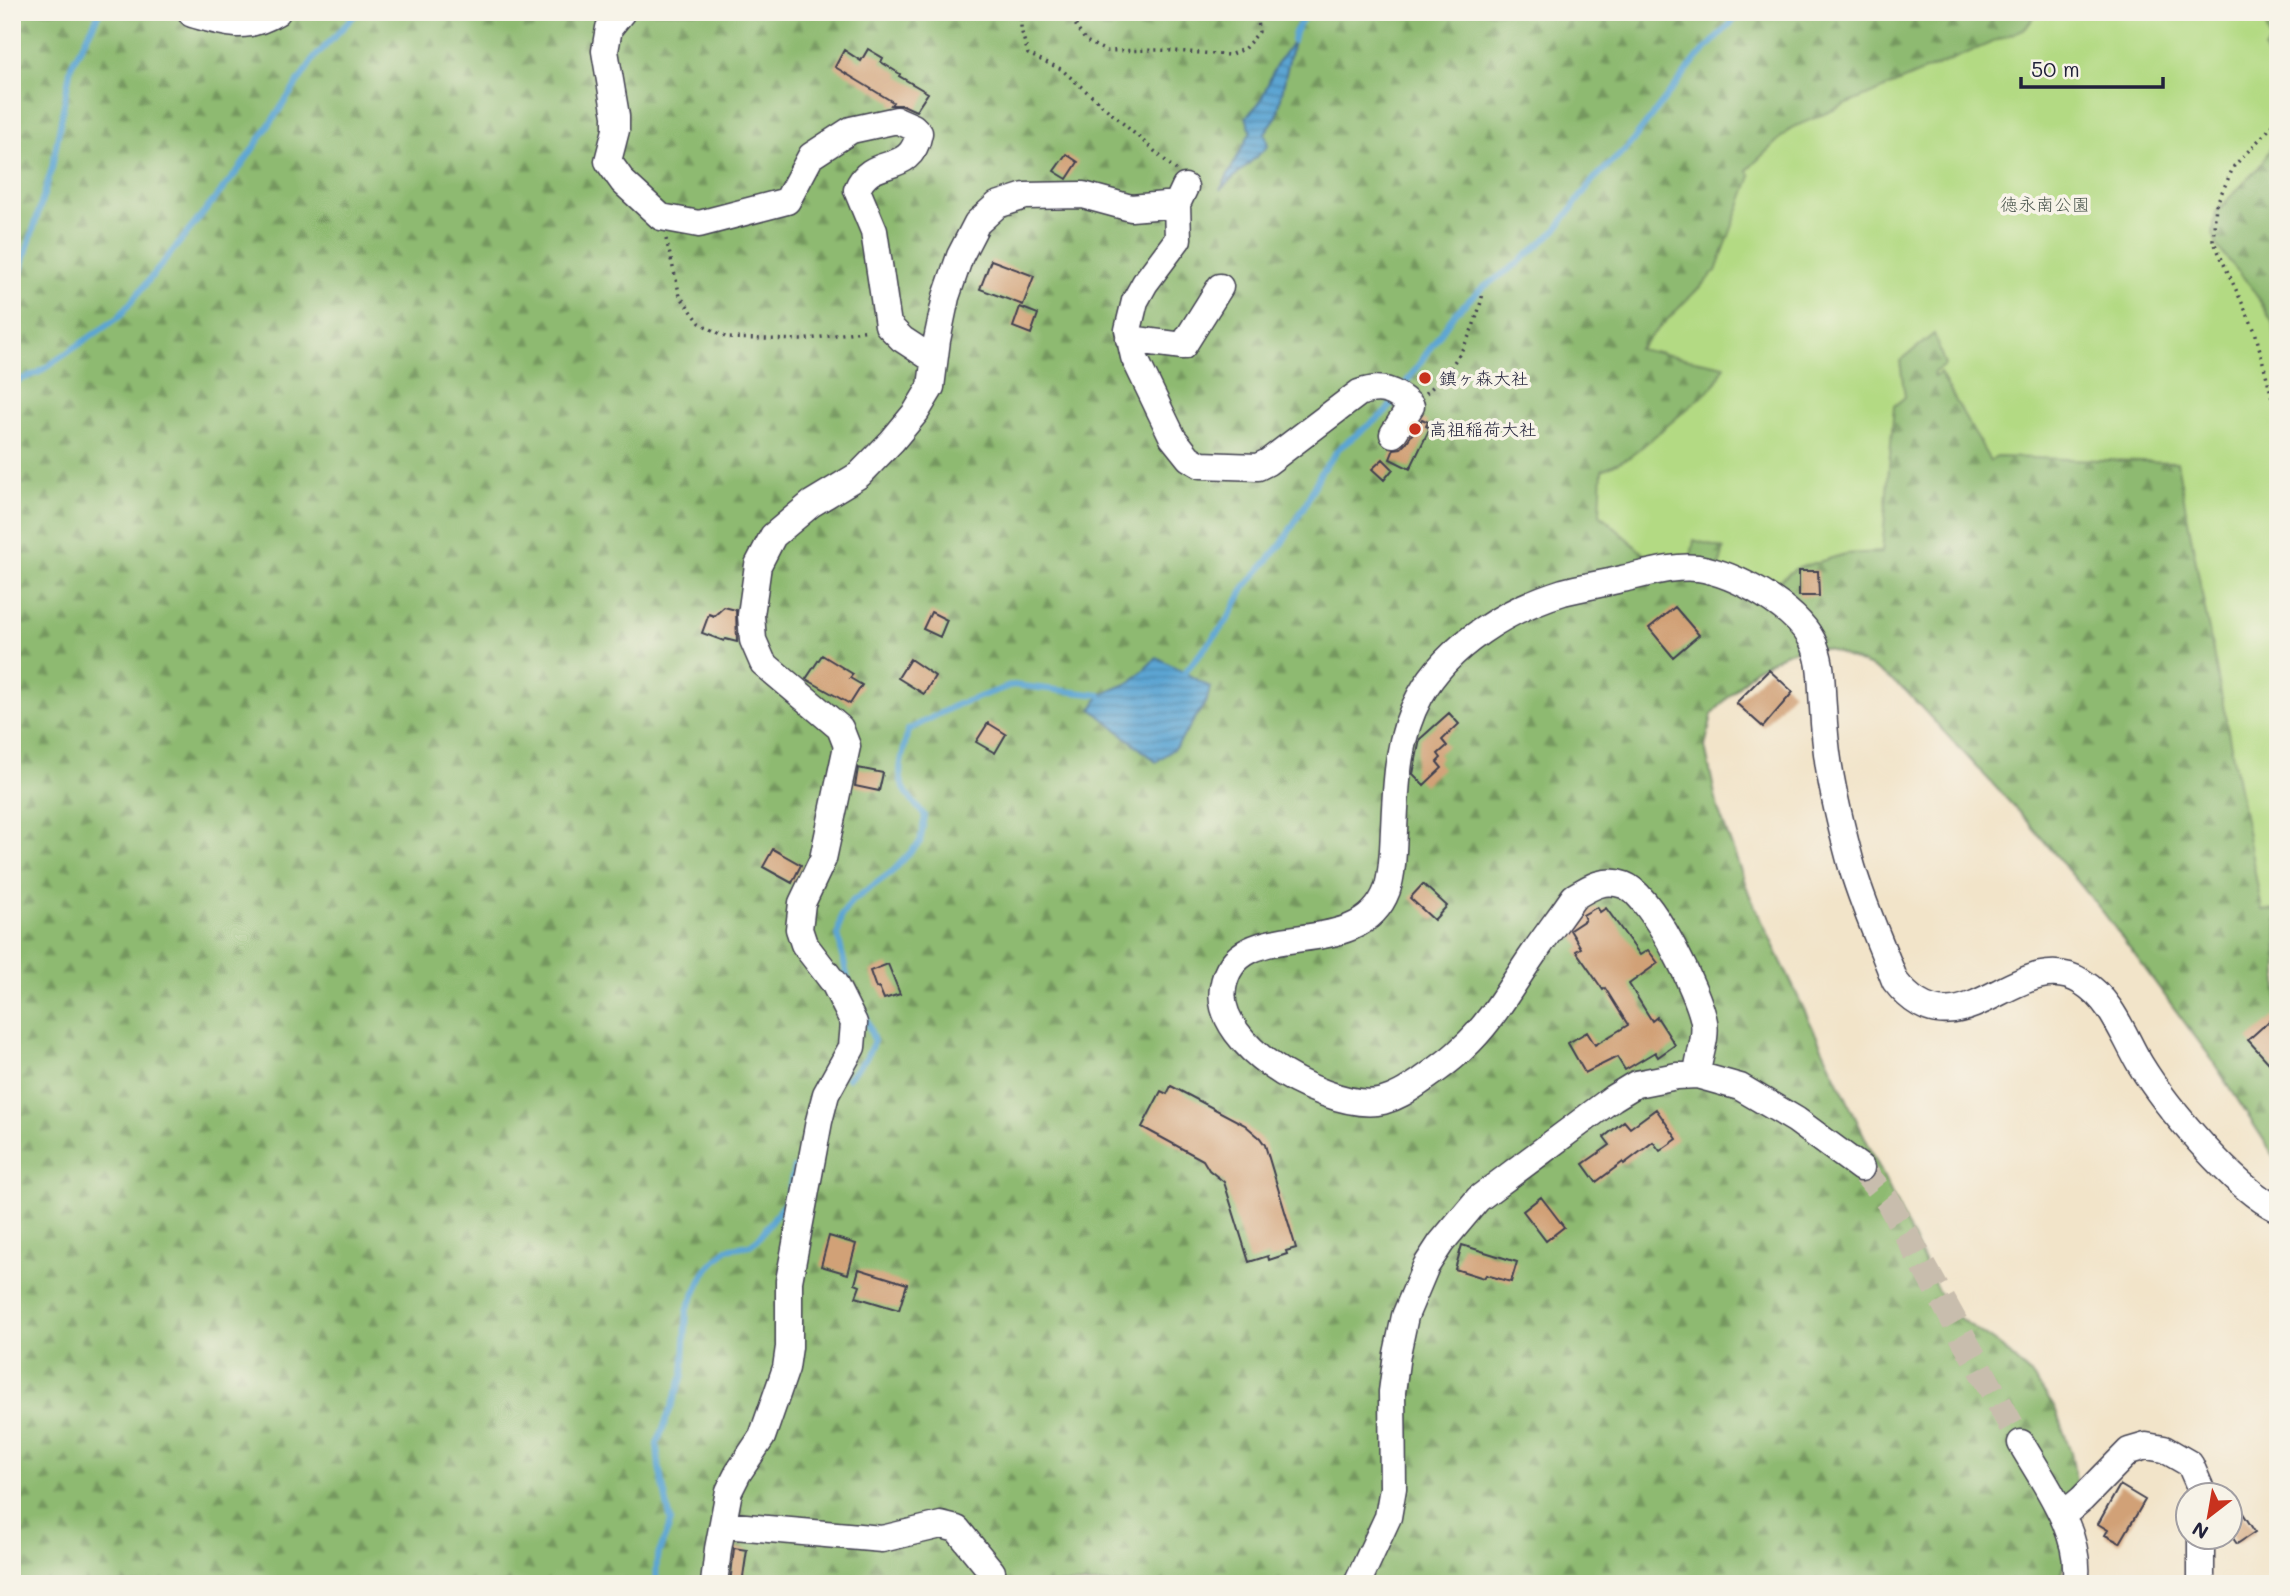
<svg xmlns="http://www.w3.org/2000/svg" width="2290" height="1596" font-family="Mali,'Klee One',sans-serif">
<defs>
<pattern id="forest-firs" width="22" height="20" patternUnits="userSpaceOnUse" patternTransform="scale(1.75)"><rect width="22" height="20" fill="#8eba71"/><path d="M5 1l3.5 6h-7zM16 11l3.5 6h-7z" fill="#74975e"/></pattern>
<pattern id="water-rules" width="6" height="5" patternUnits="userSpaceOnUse" patternTransform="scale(1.75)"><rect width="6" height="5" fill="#5ca5d3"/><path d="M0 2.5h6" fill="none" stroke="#4c86ac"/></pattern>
</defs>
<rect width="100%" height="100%" fill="#f7f3e8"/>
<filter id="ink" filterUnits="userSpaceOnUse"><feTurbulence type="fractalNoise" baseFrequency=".0143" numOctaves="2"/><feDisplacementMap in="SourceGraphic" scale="14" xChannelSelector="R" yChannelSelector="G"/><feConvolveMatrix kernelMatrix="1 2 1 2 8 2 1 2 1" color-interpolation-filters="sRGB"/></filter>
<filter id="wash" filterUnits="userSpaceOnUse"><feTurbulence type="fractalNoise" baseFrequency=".00686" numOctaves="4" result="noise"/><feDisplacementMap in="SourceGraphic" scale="28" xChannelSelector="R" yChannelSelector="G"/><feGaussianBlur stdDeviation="1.57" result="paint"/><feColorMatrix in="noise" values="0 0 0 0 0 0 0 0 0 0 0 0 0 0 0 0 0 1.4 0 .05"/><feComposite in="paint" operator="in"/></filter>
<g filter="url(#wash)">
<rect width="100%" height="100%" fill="#f2e4c9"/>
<!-- forest -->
<path fill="url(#forest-firs)" stroke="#586e56" stroke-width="2" d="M 12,12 L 2278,12 L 2278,1162 L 2208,1054 L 2103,912 L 2030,824 L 1905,690 L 1873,668 L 1828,649 L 1809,647 L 1788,652 L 1755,669 L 1712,714 L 1705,747 L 1718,809 L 1750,896 L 1938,1291 L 1955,1315 L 2000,1346 L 2032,1376 L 2055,1408 L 2071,1452 L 2077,1486 L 2068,1554 L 2059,1584 L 12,1584 Z"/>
<!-- green -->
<path fill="#b3da83" stroke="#6a7e5f" stroke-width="2" d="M 2038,12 L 2262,12 L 2271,42 L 2264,49 L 2278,80 L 2278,136 L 2259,167 L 2216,212 L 2213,234 L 2218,248 L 2250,285 L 2274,325 L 2278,367 L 2278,911 L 2262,910 L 2177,462 L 1997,457 L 1990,461 L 1940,373 L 1935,377 L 1933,373 L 1945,365 L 1934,334 L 1900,361 L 1905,397 L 1894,406 L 1882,552 L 1845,554 L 1795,569 L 1762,594 L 1717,574 L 1724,549 L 1694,540 L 1689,568 L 1659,568 L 1600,514 L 1602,470 L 1630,457 L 1713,387 L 1725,366 L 1638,349 L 1716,271 L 1751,176 L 1747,170 L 1791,128 L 2026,28 Z"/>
<!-- water -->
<path fill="url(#water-rules)" stroke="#3f6487" stroke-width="2" d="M 1293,41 L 1277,116 L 1265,133 L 1268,146 L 1220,190 L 1251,131 L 1246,117 L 1260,102 L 1276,65 Z
M 1157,657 L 1210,687 L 1207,700 L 1177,746 L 1156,762 L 1092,709 L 1100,695 L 1131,682 Z"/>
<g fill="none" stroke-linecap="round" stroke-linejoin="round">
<!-- stream -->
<path stroke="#5ca5d3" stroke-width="6" d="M 1293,41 L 1295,32 L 1307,12
M 12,299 L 52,168 L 71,66 L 100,12
M 12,383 L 38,373 L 119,317 L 240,168 L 315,57 L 358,12
M 1401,390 L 1454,314 L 1481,289 L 1517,264 L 1556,230 L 1593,180 L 1627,148 L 1696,59 L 1742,12
M 1184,673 L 1227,621 L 1245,587 L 1281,545 L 1305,505 L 1321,472 L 1339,448 L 1386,412 L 1394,400
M 848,1078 L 866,1058 L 874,1041 L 864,1011 L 850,989 L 838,935 L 841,916 L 851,902 L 893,871 L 920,842 L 925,816 C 892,778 898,778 908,730 L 956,705 L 1013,685 L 1100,695
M 656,1584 L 657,1558 L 671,1522 L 659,1467 L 657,1444 L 683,1376 L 687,1310 L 705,1272 L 727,1249 L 750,1245 L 758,1239 L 787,1200 L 794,1168"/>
</g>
<g id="blocks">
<!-- building -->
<path fill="#d1a177" d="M 868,49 L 883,58 L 881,62 L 900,74 L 899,76 L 928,93 L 916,111 L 903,105 L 891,105 L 893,102 L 835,67 L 844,50 L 861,61 Z
M 1066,154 L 1078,162 L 1067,179 L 1054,171 Z
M 991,260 L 1034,276 L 1023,305 L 980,289 Z
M 1020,307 L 1038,314 L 1031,334 L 1013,327 Z
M 1422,419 L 1428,422 L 1426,426 L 1430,428 L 1410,469 L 1390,459 L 1394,449 L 1401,448 L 1406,443 Z
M 1383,459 L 1393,469 L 1384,480 L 1372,469 Z
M 1799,571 L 1818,571 L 1819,596 L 1799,596 Z
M 724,607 L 736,610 L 737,642 L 725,639 L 724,641 L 702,633 L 709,614 L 714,616 Z
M 1675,607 L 1699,635 L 1673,657 L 1649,628 Z
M 931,612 L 947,620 L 940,637 L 923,629 Z
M 822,655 L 853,674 L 850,678 L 862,685 L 850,704 L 806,679 Z
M 910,659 L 935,676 L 924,694 L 898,678 Z
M 1769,670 L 1793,692 L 1763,727 L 1736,703 Z
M 1449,713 L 1459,724 L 1442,740 L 1447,746 L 1438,754 L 1441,758 L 1437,762 L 1442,768 L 1424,785 L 1413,774 L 1420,739 Z
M 988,723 L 1006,734 L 995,753 L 976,742 Z
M 858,768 L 883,773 L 879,791 L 855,786 Z
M 773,849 L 801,865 L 792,883 L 763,867 Z
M 1423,884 L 1447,906 L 1434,920 L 1410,898 Z
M 1597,907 L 1600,912 L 1606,908 L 1640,955 L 1648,950 L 1658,963 L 1629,984 L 1652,1021 L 1657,1017 L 1675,1045 L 1658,1057 L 1655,1052 L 1625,1070 L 1617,1057 L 1585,1073 L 1568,1043 L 1587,1032 L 1595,1045 L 1628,1025 L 1605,988 L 1603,990 L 1576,951 L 1581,948 L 1570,930 L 1585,920 L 1583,915 Z
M 888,964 L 900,994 L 884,999 L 879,987 L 876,988 L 870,971 Z
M 2278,1013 L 2278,1073 L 2248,1040 Z
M 1171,1086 L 1245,1125 L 1260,1138 L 1265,1145 L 1296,1248 L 1286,1251 L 1287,1254 L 1269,1260 L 1268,1256 L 1249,1262 L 1224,1182 L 1209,1170 L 1203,1160 L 1142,1127 L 1161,1091 L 1167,1094 Z
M 1656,1109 L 1677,1139 L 1660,1151 L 1653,1142 L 1624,1164 L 1623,1162 L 1596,1182 L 1583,1164 L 1610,1145 L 1604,1137 L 1624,1121 L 1630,1128 Z
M 1541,1197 L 1564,1227 L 1546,1241 L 1523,1211 Z
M 829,1236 L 856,1244 L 848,1274 L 821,1266 Z
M 1462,1245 L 1517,1262 L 1511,1282 L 1486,1275 L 1484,1278 L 1455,1269 Z
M 859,1269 L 907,1284 L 899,1310 L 856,1297 L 860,1286 L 855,1284 Z
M 2120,1485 L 2145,1500 L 2120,1543 L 2105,1535 L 2108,1530 L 2098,1524 Z
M 2230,1493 L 2255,1532 L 2237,1544 L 2230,1534 Z
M 734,1548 L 747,1550 L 742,1584 L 730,1584 Z"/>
</g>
</g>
<g filter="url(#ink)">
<use href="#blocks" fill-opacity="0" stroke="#413f50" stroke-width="2"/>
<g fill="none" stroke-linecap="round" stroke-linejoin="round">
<!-- minor-tunnel -->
<path stroke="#c8bdad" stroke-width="26" stroke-dasharray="26 13" stroke-linecap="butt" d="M 1861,1168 L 1888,1201 L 2021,1443"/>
<!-- minor casing -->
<g stroke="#413f50" stroke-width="29">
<path id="minor" d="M 192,12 L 192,14 C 225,23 245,32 277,12
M 622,12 L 609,28 L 605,51 L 616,116 L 616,130 L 608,161 L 623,182 L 661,217 L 699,224 L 787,201 L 811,156 L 851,130 L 897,120 L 913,127 L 919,133 C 911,178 871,153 857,190 L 874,231 L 888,325 L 902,339 L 934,360
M 1177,204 L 1178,239 L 1145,283 L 1135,301 L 1128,330 L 1134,357 L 1173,438 L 1189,458 L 1201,465 L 1258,467 L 1268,462 L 1359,393 C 1381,385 1394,390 1411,406 L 1393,434
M 1129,339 L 1183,346 L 1220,287
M 1697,1075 C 1698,1057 1707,1040 1704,1022 C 1699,993 1652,895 1624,885 C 1604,878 1590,887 1574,897 C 1561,916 1547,934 1534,953 C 1511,986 1492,1022 1462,1049 C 1450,1061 1435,1071 1421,1081 C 1409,1089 1398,1097 1383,1101 C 1351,1109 1297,1084 1271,1065 C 1248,1049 1218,1019 1223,988 C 1235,909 1358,968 1387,890 C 1393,872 1393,849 1394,830 C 1396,785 1397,737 1420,696 C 1448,645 1508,609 1563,592 C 1582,587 1602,584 1622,579 C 1646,574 1673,565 1698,568 C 1735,574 1794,606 1812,640 C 1823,662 1821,684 1823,707 C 1824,727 1826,748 1829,767 C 1834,798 1842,830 1850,860 C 1861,901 1880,941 1895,981 C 1959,1064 2018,942 2082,982 C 2112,1000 2123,1035 2140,1064 C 2165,1105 2234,1189 2278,1209
M 2021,1443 C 2044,1483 2084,1536 2075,1584
M 2063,1515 L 2082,1499 L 2129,1451 L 2146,1446 L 2164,1449 L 2190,1464 L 2200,1487 L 2200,1494
M 723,1525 L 882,1539 L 941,1525 L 957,1529 L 992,1572 L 994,1584
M 2201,1536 L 2201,1584
M 714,1584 L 718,1549 L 729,1491 L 738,1473 L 762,1437 L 786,1368 L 789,1347 L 789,1281 L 819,1121 L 826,1094 L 852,1047 L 854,1023 L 834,983 L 804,944 L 799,929 L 802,903 L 823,859 L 847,746 L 840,728 L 763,663 L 753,640 L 751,615 L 758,565 L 773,536 L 811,504 L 859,475 L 892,441 L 916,412 L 931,387 L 937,340 L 946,297 L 960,256 L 977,223 L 997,205 L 1025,196 L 1083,195 L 1131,208 L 1177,204 L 1185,187
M 1357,1584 L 1388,1517 L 1393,1488 L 1392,1392 L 1397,1354 L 1405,1316 L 1426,1266 L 1441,1243 L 1478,1199 L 1613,1098 L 1636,1084 L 1677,1076 L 1697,1075 L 1740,1087 L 1796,1120 L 1861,1168"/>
</g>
<!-- path -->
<path stroke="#413f50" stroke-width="3.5" stroke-dasharray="2 5" stroke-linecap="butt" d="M 1023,12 C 1017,25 1025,41 1028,54 L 1061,69 L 1176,170
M 1070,12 L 1078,30 L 1086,41 L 1106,51 L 1160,50 L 1229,55 L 1244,49 L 1259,32 L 1255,12
M 2278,120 L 2234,166 L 2216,205 L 2213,240 L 2255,331 L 2278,421
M 666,239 L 680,296 L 700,323 L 727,338 L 802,340 L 869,330
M 1426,393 C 1457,366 1474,334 1483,293"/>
<!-- minor -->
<use href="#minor" stroke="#fff" stroke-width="26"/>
</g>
</g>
<!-- markers -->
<g fill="#c8321e" stroke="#f7f3e8" stroke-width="2.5">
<circle cx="1425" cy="378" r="7"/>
<circle cx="1415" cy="429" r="7"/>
</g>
<g text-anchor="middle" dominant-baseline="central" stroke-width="7" stroke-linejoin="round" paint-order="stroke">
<!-- park labels -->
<g font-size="18" fill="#4e5951" stroke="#f7f3e8">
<text x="2045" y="204">徳永南公園</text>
</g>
<!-- poi labels -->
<g font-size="18" fill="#22223b" stroke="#f7f3e8" text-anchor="start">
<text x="1439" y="378">鎮ヶ森大社</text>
<text x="1429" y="429">高祖稲荷大社</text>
</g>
</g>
<!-- margin -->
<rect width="2290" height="1596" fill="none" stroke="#f7f3e8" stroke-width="42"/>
<!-- north arrow -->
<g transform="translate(2209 1516) rotate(211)"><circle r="33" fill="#f7f3e8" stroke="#a29fa3" stroke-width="2"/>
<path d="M0-5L12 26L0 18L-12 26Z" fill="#c8321e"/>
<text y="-10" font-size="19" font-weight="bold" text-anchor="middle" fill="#22223b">N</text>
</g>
<!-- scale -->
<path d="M2021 77v10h142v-10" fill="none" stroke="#22223b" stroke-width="3.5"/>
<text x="2031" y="77" font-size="21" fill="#22223b" stroke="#f7f3e8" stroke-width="5" paint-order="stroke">50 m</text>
</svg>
